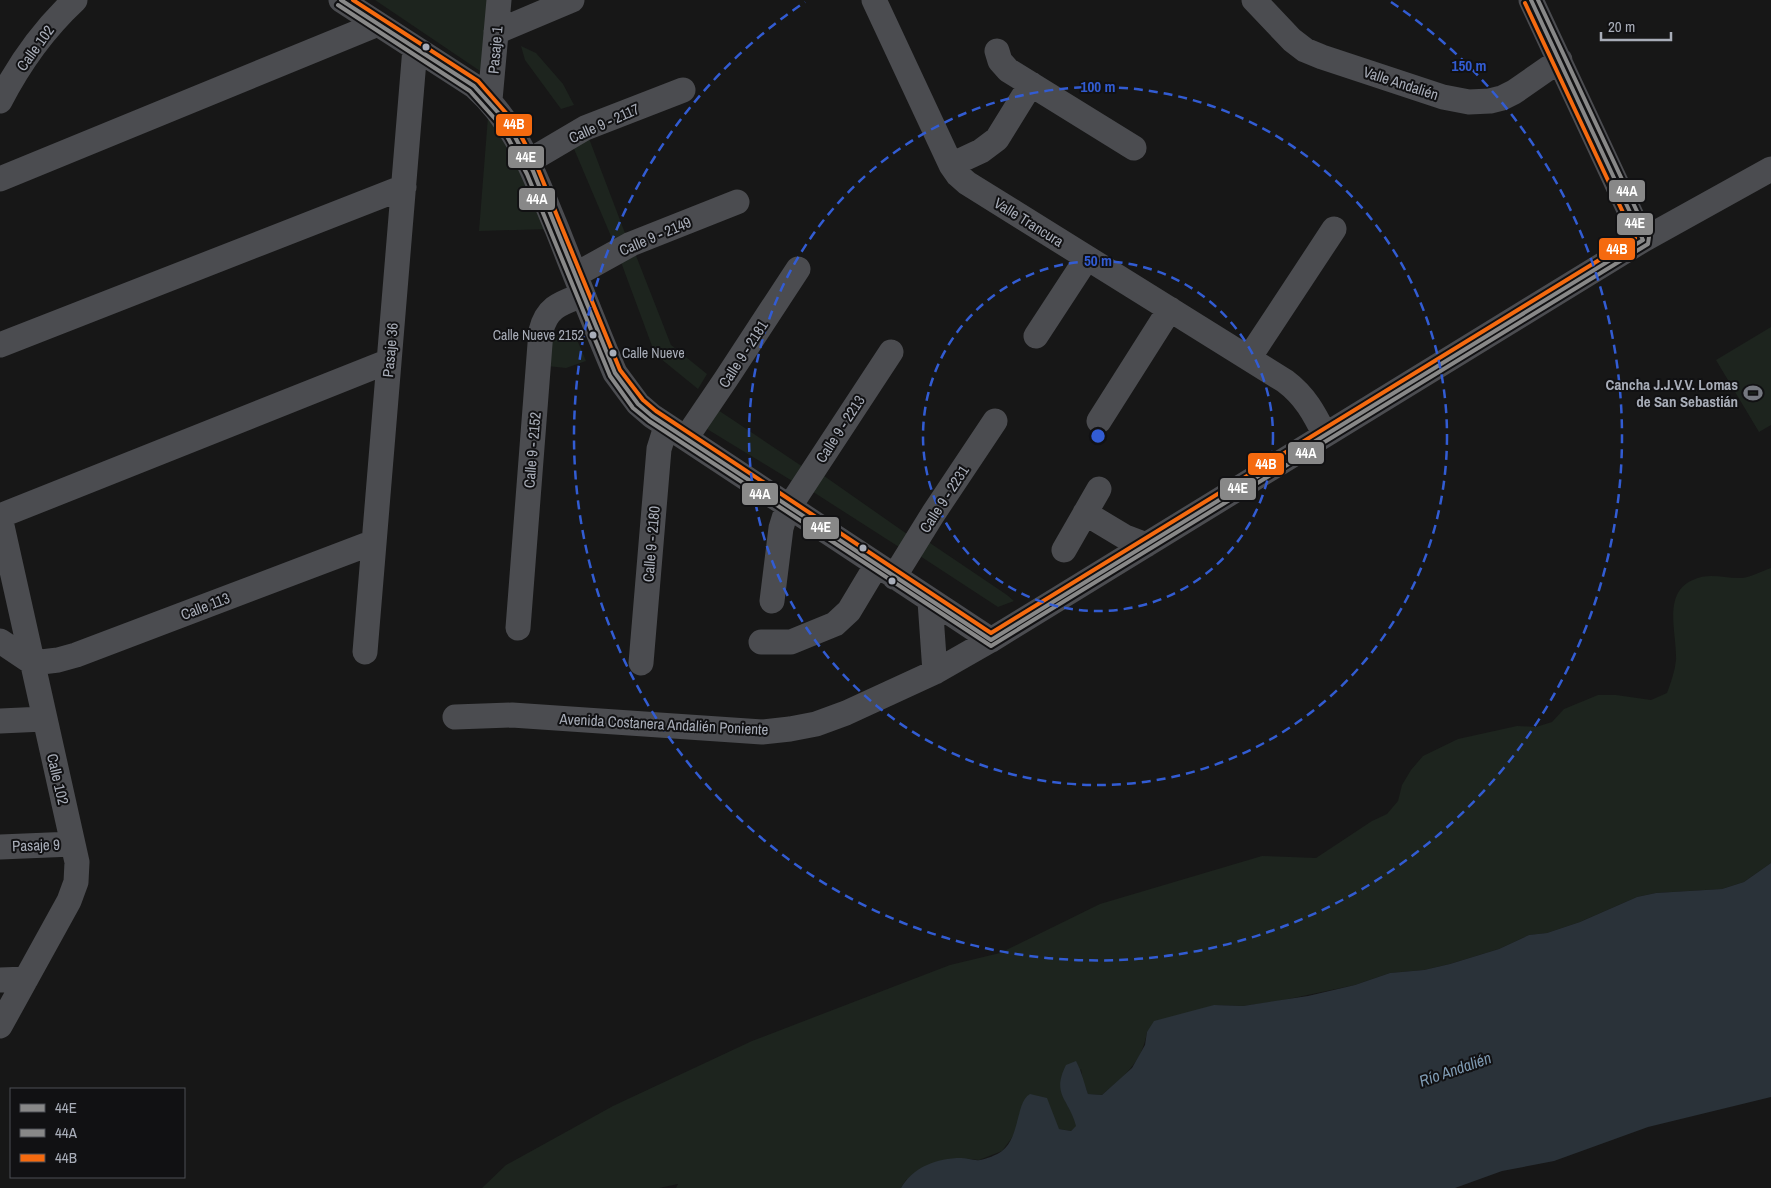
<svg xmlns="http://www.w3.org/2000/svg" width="1771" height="1188" font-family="'Archivo Narrow',sans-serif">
<rect width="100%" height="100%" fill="#171717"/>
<!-- green -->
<path fill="#1d241e" d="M 375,0 L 492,0 L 483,73 Z
M 521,46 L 536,53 L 563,84 L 574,105 L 561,109 L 525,60 Z
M 489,104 L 549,229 L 479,231 Z
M 585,128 L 628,241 L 616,248 L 569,137 Z
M 633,248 L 671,345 L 707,374 L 698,389 L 655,354 L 618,254 Z
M 1771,327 L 1771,425 L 1759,432 L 1716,360 Z
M 573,330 L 586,361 L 566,368 L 547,366 L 550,338 Z
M 718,410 L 803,467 L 794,482 L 707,429 Z
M 817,471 L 907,534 L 899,547 L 807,488 Z
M 927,541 L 1007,595 L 1014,601 L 998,607 L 920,556 Z
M 1771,568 L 1771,863 L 1744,882 L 1722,889 L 1656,893 L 1637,897 L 1580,922 L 1547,933 L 1529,935 L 1499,949 L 1450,964 L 1424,970 L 1390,973 L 1355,985 L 1279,1001 L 1243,1006 L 1214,1005 L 1147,1032 C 1142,1063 1124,1076 1102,1095 L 1088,1094 L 1083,1082 L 1081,1069 L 1065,1101 L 1074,1116 L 1077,1126 L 1071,1131 L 1059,1129 L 1019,1113 L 1019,1120 L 1014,1135 L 1002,1151 L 979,1160 L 960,1158 L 906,1180 L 901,1188 L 676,1188 L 678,1184 L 659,1188 L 482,1188 L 506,1165 L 613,1106 L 752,1041 L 950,965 L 1000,953 L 1100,904 L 1262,856 L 1316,858 L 1372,821 L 1387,814 L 1398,801 L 1402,785 L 1411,770 L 1423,756 L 1458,739 L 1517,726 L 1536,727 L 1552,722 L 1564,709 L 1598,695 L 1616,695 L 1651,700 L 1667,693 C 1671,682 1675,671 1676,660 C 1677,633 1662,593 1693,580 C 1710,572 1725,579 1742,578 C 1751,577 1762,571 1771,568 Z"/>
<!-- water -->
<path fill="#2a3239" d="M 1771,863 L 1771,1097 L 1648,1127 L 1554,1161 L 1502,1171 L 1455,1188 L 901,1188 C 913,1167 937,1158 961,1158 C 967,1158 974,1161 980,1160 C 986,1159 997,1155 1002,1151 C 1020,1138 1016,1101 1030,1094 L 1047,1098 L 1059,1129 L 1071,1131 L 1076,1126 C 1069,1099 1051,1095 1066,1065 L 1076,1061 C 1082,1072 1084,1083 1088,1094 L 1102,1095 L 1132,1068 L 1145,1045 L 1147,1032 L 1154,1021 L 1214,1005 L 1243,1006 L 1308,996 L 1355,985 L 1390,973 L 1424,970 L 1450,964 L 1499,949 L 1529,935 L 1547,933 L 1580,922 L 1637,897 L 1656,893 L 1722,889 L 1744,882 Z"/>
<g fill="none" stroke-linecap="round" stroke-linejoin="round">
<!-- minor -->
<path stroke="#4b4c50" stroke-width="25" d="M 341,0 L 474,86 C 518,125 535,177 557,229 C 576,277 595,326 615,373 L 638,404 L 652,416 L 991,640
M 874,0 L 951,165 L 958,175 L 967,183 L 1285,381 C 1305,396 1314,413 1325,435
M 1254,0 L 1292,40 L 1305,50 L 1322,57 L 1443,97 L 1469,102 L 1490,101 L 1502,98 L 1514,92 L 1560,60
M 1531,0 L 1643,240
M 496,32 L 572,0
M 997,51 L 1000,61 L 1008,70 L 1134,148
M 490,100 L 499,0
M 0,101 C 19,64 45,28 75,0
M 529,161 L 585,128 L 683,90
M 951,165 L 981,151 L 997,139 L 1031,84
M 0,179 L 378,24
M 575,275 L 631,244 L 737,202
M 1036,336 L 1087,258
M 0,345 L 404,187
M 1249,358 L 1334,229
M 1099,421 L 1170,309
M 686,438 L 726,379 L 798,269
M 1085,513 L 1125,537 L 1146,545
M 0,516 L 389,361
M 0,517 L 77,862 L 76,882 L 69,901 L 0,1026
M 1064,550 L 1099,489
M 894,577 L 933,514 L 995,421
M 772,601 L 781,528 L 786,512 L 891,352
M 930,601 L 935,672
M 518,628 L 541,331 C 547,306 562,303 583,295
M 0,641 L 33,663 L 58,660 L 76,655 L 374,542
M 761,642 L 791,642 L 835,624 L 849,611 L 876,566
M 365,652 L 415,48
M 641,663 L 659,449 L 664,433 L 668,427
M 455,717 L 512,715 L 762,732 L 790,729 L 816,724 L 846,713 L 935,672 L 991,640 L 1643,240 L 1771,169
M 0,721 L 44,719
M 0,847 L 73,844
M 0,980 L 26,979"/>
<!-- bus-1 casing -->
<g stroke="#111113" stroke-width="8">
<path id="bus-1" d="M 341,0 L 474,86 L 502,117 L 514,135 L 533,171 L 615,373 L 638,404 L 652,416 L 991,640 L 1643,240 L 1531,0"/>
</g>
<!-- bus-2 casing -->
<g stroke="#111113" stroke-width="8">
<path id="bus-2" d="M 338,5 L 470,91 L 497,121 L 508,138 L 527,174 L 610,376 L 633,408 L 649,421 L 991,646 L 1648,244 L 1649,237 L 1538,0"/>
</g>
<!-- bus-3 casing -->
<g stroke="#111113" stroke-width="8">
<path id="bus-3" d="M 353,0 L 478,81 L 507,114 L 519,132 L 538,169 L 620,370 L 643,400 L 656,411 L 991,633 L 1635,238 L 1525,3"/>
</g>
<!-- bus-1 -->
<use href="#bus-1" stroke="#888" stroke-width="4"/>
<!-- bus-2 -->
<use href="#bus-2" stroke="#888" stroke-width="4"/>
<!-- bus-3 -->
<use href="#bus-3" stroke="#f56a0f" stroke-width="4"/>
</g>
<!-- distance rings -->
<g fill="none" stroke="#325cd3" stroke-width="2.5" stroke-dasharray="9 6">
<circle cx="1098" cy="436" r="175"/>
<circle cx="1098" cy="436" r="349"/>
<path d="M1391 2A524 524 0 1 1 805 2"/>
</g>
<!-- icons -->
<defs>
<g id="stadium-bare" transform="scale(1.5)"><path d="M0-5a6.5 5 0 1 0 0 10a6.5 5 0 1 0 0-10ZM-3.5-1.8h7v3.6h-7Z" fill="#757880" stroke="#111113" stroke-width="2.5" paint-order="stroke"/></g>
</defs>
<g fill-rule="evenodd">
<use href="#stadium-bare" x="1753" y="393"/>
</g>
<!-- markers -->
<g fill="#a8adb8" stroke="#111113" stroke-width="2">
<circle cx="426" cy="47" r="4.5"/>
<circle cx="593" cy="335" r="4.5"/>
<circle cx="613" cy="353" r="4.5"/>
<circle cx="863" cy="548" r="4.5"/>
<circle cx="892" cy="581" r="4.5"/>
</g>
<g text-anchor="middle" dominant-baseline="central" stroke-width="4" stroke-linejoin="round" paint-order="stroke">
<!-- bus labels -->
<g font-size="14" fill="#a8adb8" stroke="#111113" text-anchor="end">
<text x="584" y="335">Calle Nueve 2152</text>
<text x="622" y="353" text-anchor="start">Calle Nueve</text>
</g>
<!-- street labels -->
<g font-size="15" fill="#a8adb8" stroke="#111113">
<text transform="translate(35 48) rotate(-54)">Calle 102</text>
<text transform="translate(495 50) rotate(-85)">Pasaje 1</text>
<text transform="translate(1401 83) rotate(18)">Valle Andalién</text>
<text transform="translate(604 123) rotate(-24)">Calle 9 - 2117</text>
<text transform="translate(1029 222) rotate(32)">Valle Trancura</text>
<text transform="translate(655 236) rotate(-23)">Calle 9 - 2149</text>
<text transform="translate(390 350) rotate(-85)">Pasaje 36</text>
<text transform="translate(743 354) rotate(-57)">Calle 9 - 2181</text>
<text transform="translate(840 429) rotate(-57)">Calle 9 - 2213</text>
<text transform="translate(532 450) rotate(-85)">Calle 9 - 2152</text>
<text transform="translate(944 499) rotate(-57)">Calle 9 - 2231</text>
<text transform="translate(651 544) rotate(-85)">Calle 9 - 2180</text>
<text transform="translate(205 606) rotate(-21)">Calle 113</text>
<text transform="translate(664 724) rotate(3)">Avenida Costanera Andalién Poniente</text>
<text transform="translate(58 779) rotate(77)">Calle 102</text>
<text transform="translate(36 845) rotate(-2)">Pasaje 9</text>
</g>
<!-- poi labels -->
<g font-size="15" font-weight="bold" fill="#a8adb8" stroke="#111113" text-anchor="end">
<text x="1738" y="384">Cancha J.J.V.V. Lomas<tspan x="1738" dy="17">de San Sebastián</tspan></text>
</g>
<!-- water labels -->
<g font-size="16" font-style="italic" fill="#7f9bb3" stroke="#111113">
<text transform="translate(1455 1069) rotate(-19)">Río Andalién</text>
</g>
</g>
<circle cx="1098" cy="436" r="8" fill="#325cd3" stroke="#111113" stroke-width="2.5"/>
<g font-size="15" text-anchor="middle" font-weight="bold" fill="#325cd3" stroke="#111113" stroke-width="4" stroke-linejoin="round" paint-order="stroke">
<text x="1469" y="71">150 m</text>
<text x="1098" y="92">100 m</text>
<text x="1098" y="266">50 m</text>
</g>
<g stroke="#111113" stroke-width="2">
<rect x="495" y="113" width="38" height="24" rx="5" fill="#f56a0f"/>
<rect x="507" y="145" width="38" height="24" rx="5" fill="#888"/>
<rect x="1608" y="179" width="38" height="24" rx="5" fill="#888"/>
<rect x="518" y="187" width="38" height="24" rx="5" fill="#888"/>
<rect x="1616" y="212" width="38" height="24" rx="5" fill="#888"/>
<rect x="1598" y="237" width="38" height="24" rx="5" fill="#f56a0f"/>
<rect x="1287" y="441" width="38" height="24" rx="5" fill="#888"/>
<rect x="1247" y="452" width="38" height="24" rx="5" fill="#f56a0f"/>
<rect x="1219" y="477" width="38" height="24" rx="5" fill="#888"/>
<rect x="741" y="482" width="38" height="24" rx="5" fill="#888"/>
<rect x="802" y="516" width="38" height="24" rx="5" fill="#888"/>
</g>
<g font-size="14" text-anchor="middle" font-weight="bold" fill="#fff">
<text x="514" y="129">44B</text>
<text x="526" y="162">44E</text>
<text x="1627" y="196">44A</text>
<text x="537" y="204">44A</text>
<text x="1635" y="228">44E</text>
<text x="1617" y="254">44B</text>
<text x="1306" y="458">44A</text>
<text x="1266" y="469">44B</text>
<text x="1238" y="493">44E</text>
<text x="760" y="499">44A</text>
<text x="821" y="532">44E</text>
</g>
<!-- legend -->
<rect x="10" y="1088" width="175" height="90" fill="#111113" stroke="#4d4f55"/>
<rect x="20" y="1104" width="25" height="8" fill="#888888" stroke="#4d4f55"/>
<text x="55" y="1113" font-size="15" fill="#a8adb8">44E</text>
<rect x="20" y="1129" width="25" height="8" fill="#888888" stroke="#4d4f55"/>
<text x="55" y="1138" font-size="15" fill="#a8adb8">44A</text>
<rect x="20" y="1154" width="25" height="8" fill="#f56a0f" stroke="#4d4f55"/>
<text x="55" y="1163" font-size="15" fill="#a8adb8">44B</text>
<!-- scale -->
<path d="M1601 32v8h70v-8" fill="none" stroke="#a8adb8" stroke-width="2.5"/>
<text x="1608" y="32" font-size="15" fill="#a8adb8" stroke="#111113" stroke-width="4" paint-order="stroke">20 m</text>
</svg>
